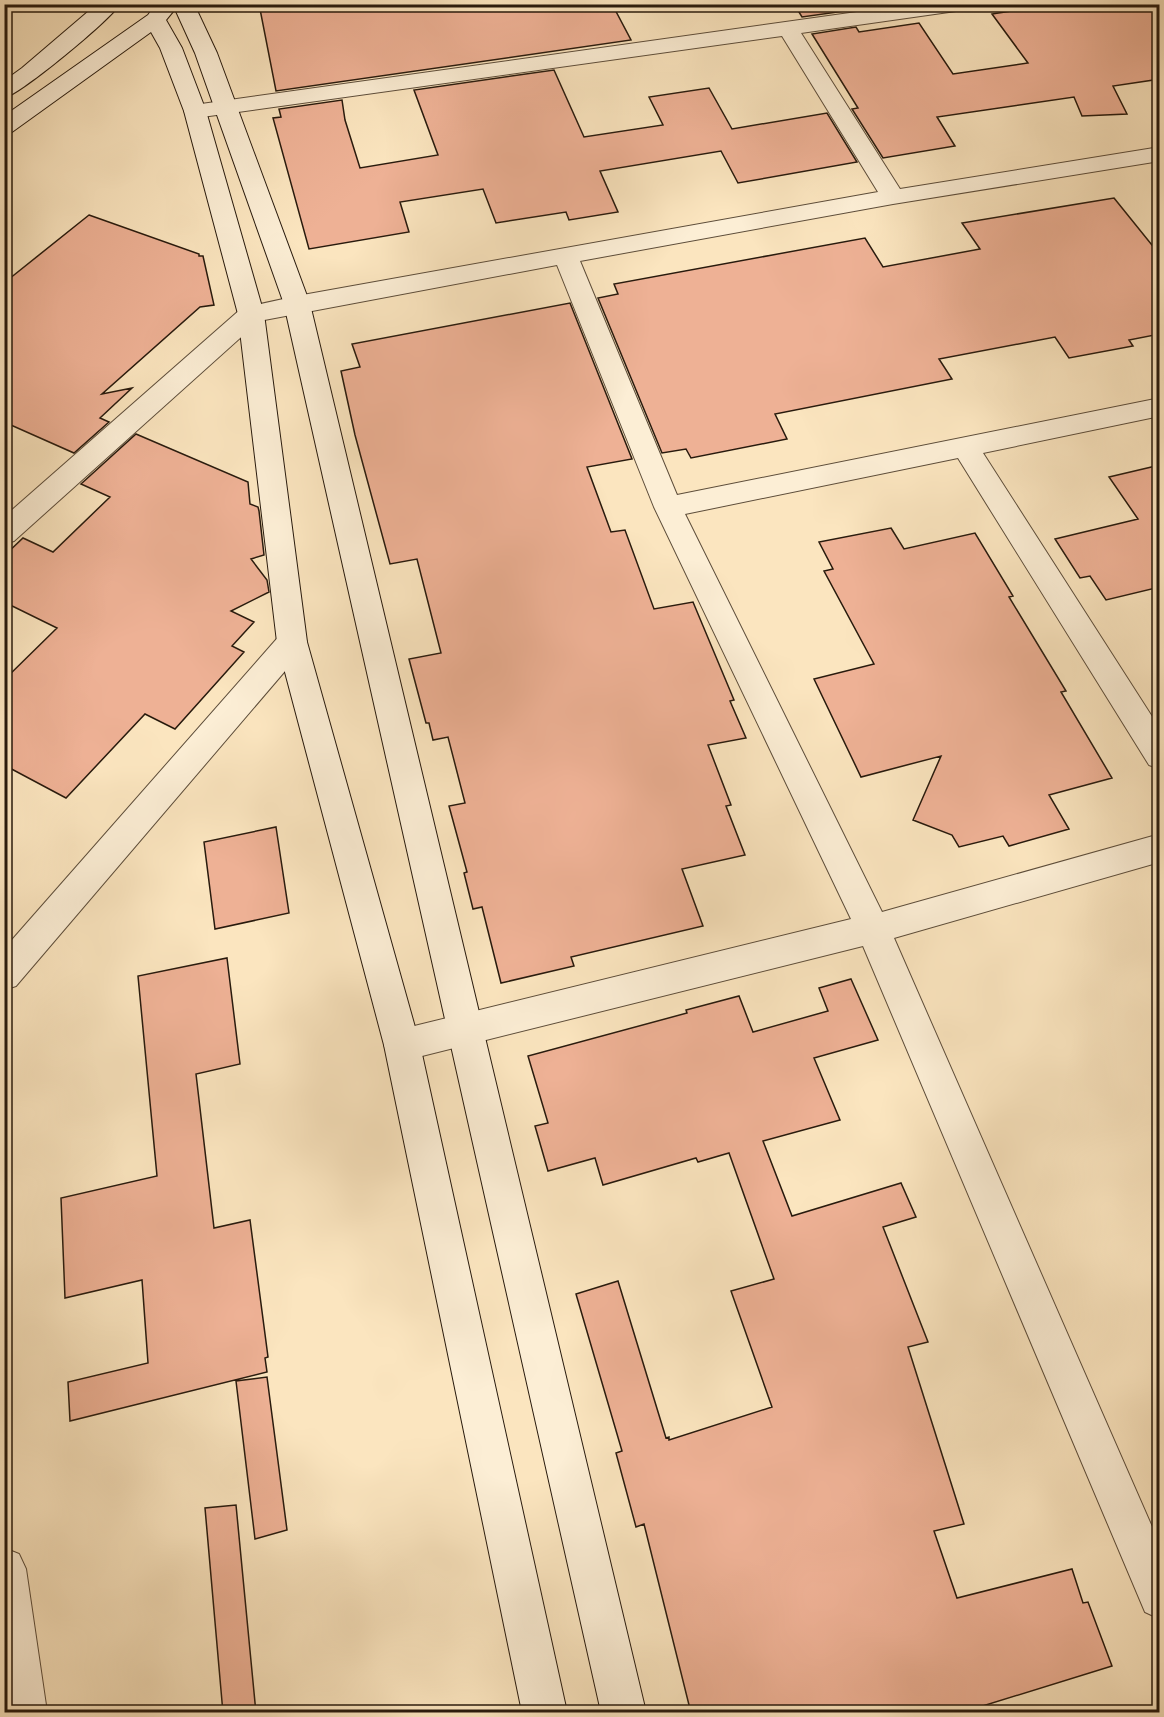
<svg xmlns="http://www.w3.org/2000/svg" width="1164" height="1717" font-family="'IM FELL French Canon',serif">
<rect width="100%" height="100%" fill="#fbe5bf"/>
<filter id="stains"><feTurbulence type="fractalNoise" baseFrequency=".00333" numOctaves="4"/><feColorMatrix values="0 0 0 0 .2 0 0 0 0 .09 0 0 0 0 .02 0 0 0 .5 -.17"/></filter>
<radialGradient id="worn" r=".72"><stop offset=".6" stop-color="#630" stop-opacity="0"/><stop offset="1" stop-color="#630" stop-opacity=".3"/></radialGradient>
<!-- building -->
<path fill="#eeb195" stroke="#281a0d" stroke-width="1.5" d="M 259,4 L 612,4 L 631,40 L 276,91 Z
M 794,4 L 840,4 L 845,11 L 802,17 Z
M 1057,4 L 1149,4 L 1160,17 L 1160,79 L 1113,86 L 1127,114 L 1082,116 L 1074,97 L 937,117 L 955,146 L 883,158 L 852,109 L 858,108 L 812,34 L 856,27 L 859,32 L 919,23 L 953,74 L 1028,63 L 992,14 Z
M 554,70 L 584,137 L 663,125 L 649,97 L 709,88 L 732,129 L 827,113 L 857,162 L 738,183 L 721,151 L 600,171 L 618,212 L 569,220 L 566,212 L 496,223 L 483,189 L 400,202 L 409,232 L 309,249 L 273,118 L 281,117 L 279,109 L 342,100 L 345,120 L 360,168 L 438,155 L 414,90 Z
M 1114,198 L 1160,255 L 1160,334 L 1129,340 L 1133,346 L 1069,358 L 1055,337 L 939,359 L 952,379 L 775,414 L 787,439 L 691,458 L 686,449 L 662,453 L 598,298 L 618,294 L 614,284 L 865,238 L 883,267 L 980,249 L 962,223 Z
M 89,215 L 199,254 L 199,256 L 203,256 L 214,305 L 200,307 L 102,394 L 132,388 L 100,418 L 109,422 L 74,453 L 4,422 L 4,283 Z
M 570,303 L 632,459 L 587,467 L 611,532 L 625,530 L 654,609 L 693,602 L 734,700 L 730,701 L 746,738 L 708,745 L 731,805 L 726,806 L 745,855 L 682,869 L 703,926 L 571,957 L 574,966 L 501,983 L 482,907 L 473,909 L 464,873 L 467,872 L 449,806 L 465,803 L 448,737 L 433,740 L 429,723 L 426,723 L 409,659 L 441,653 L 417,559 L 390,564 L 355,435 L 341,371 L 360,367 L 352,344 Z
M 136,434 L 248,482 L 250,504 L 258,507 L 259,511 L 264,555 L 251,559 L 267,580 L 269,592 L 231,611 L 254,622 L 232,646 L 244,652 L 175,729 L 145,714 L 66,798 L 4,765 L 4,680 L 57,628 L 4,602 L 4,556 L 23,538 L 53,552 L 110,497 L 81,484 Z
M 1160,465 L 1160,587 L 1106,600 L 1090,576 L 1080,578 L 1055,539 L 1138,519 L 1109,477 Z
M 891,528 L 904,549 L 975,533 L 1013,596 L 1009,597 L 1066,691 L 1061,692 L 1112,778 L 1049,795 L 1069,829 L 1009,846 L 1003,836 L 959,847 L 952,835 L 913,820 L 941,756 L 861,777 L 814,679 L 874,664 L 824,571 L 833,569 L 819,542 Z
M 276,827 L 289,913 L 215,929 L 204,842 Z
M 227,958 L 240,1064 L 196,1074 L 214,1228 L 250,1220 L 268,1357 L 265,1358 L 267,1372 L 70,1421 L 68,1382 L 148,1363 L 142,1280 L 65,1298 L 61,1198 L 157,1176 L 138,976 Z
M 851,979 L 878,1040 L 814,1058 L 840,1120 L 763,1141 L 792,1216 L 901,1183 L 916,1217 L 883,1227 L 928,1342 L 908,1347 L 964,1524 L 934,1531 L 957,1598 L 1072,1569 L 1083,1603 L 1088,1602 L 1112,1666 L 960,1713 L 691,1713 L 644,1524 L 636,1527 L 616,1453 L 622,1451 L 576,1294 L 618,1281 L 666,1438 L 669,1437 L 669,1440 L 772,1407 L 731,1291 L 774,1279 L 729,1153 L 698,1162 L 696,1158 L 603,1185 L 595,1158 L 548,1171 L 535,1126 L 548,1123 L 528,1056 L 687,1013 L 686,1010 L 739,996 L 753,1032 L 828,1011 L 819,988 Z
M 267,1377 L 287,1530 L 255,1539 L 236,1381 Z
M 236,1505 L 256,1713 L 223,1713 L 205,1508 Z"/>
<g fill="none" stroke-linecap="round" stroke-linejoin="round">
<!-- minor casing -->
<g stroke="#5d4d3a" stroke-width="2">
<path id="minor" d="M 914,4 L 973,4 L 970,8 L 963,10 L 801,33 L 900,189 L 1160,147 L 1160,161 L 893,204 L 580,261 L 677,495 L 1160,398 L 1160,416 L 983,453 L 1160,729 L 1160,769 L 1149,765 L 958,458 L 685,514 L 882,912 L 1160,834 L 1160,862 L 894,938 L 1160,1545 L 1160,1619 L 1145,1612 L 863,946 L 402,1061 L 389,1057 L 384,1045 L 389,1033 L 402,1029 L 851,919 L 654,507 L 557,265 L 259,321 L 14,541 L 4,544 L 4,517 L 242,308 L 297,296 L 878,192 L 782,36 L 195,118 L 187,116 L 184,111 L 187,106 Z
M 292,630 L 303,634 L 307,642 L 303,650 L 16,986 L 4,990 L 4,949 L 281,634 Z
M 4,1548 L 19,1554 L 26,1569 L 47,1712 L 4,1712 Z"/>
</g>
<!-- secondary casing -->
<g stroke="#281a0d" stroke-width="2">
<path id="secondary" d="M 97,4 L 120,4 C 109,21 22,93 4,98 L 4,81 L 22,68 Z
M 156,4 L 194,4 L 217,53 L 310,304 L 646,1712 L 601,1712 L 284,304 L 195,53 L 175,9 L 166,20 L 182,48 L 206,111 L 264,314 L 307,642 L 420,1045 L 567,1712 L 522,1712 L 384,1045 L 277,642 L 238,314 L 184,111 L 160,48 L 151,32 L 12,132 L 4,134 L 4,116 L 148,15 Z"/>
</g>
<!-- minor -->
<use href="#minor" fill="#fceed5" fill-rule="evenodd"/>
<!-- secondary -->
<use href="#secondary" fill="#fceed5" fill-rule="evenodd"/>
</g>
<!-- margin -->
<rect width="1164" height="1717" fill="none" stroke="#fbe5bf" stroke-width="24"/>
<rect x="6" y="6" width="1152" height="1705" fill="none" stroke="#281a0d" stroke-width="3"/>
<rect x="12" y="12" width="1140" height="1693" fill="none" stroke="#281a0d" stroke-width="1.5"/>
<rect width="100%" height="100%" filter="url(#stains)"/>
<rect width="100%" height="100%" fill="url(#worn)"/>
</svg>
